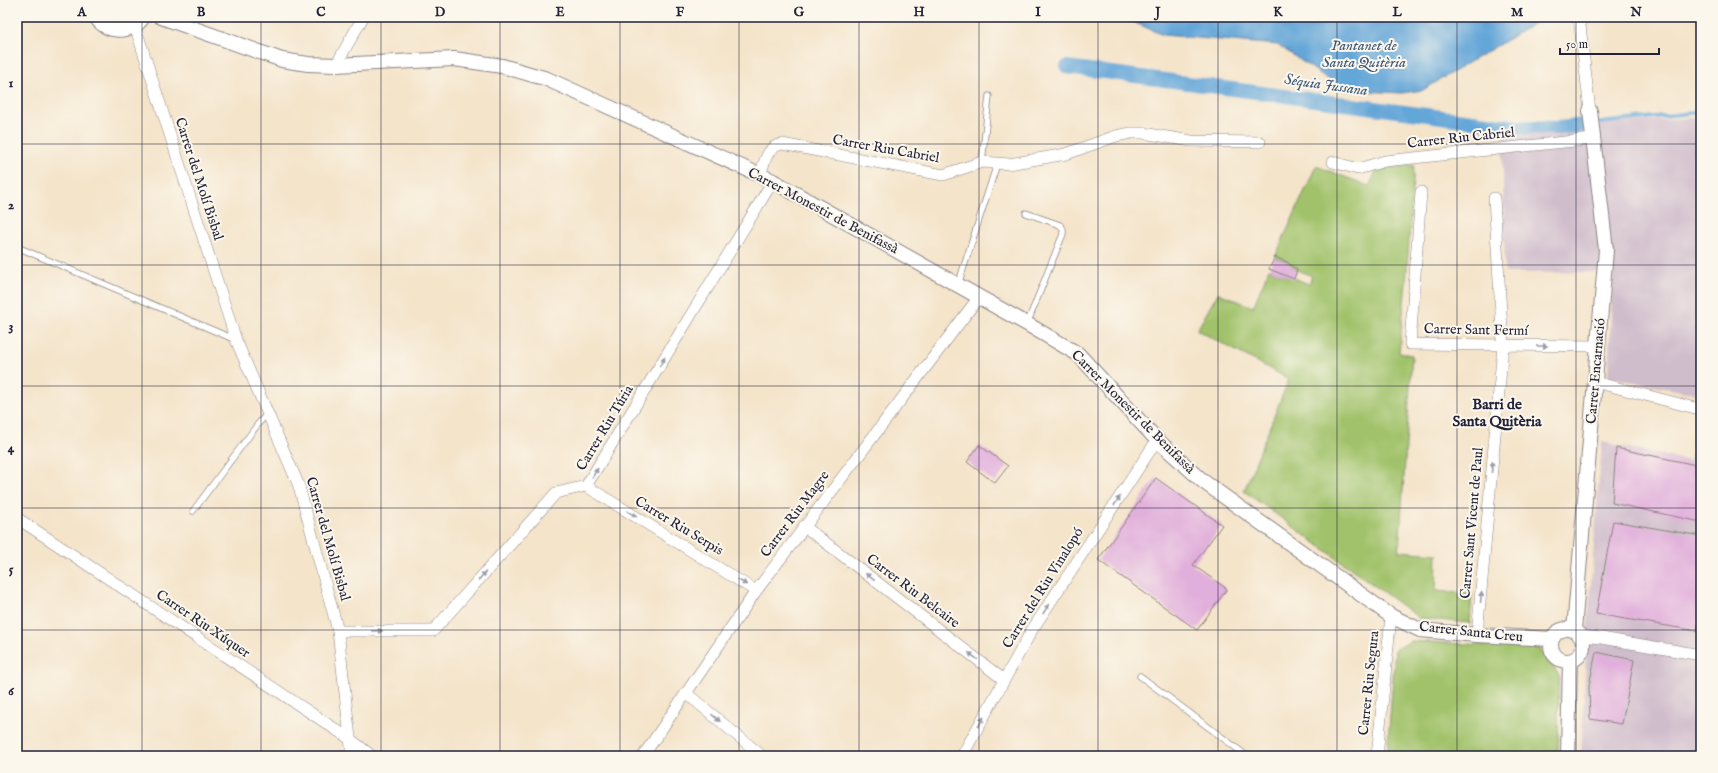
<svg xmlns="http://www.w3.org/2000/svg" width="1718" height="773" font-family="'IM FELL English',serif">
<rect width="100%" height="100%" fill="#fbf7ec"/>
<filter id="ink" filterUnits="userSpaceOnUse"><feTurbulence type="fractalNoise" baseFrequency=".025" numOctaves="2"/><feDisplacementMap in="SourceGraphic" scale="8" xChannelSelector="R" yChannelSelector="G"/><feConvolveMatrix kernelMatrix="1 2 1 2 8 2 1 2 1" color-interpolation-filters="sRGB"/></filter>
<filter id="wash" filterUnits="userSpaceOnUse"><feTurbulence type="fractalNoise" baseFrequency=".012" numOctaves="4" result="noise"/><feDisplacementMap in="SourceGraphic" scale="16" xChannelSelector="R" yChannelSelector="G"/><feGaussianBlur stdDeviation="0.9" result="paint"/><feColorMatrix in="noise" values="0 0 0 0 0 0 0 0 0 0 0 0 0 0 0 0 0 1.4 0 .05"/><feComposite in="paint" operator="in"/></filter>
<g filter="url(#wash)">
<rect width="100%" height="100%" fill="#f4e4ca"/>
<!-- industrial -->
<path fill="#d0bdcc" d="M 1701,117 L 1701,395 L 1608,377 L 1613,272 L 1505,273 L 1502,131 Z
M 1701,406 L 1701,756 L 1581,756 L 1587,635 L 1602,442 L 1690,461 Z"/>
<!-- green -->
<path fill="#a1c26b" stroke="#627253" d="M 1414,165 L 1406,283 L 1399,353 L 1412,355 L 1399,551 L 1437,554 L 1436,591 L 1472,594 L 1470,623 L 1419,618 L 1244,491 L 1289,379 L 1197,330 L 1218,293 L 1253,307 L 1269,269 L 1309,284 L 1312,276 L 1297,270 L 1287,262 L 1275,257 L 1316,166 L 1369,186 L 1377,170 Z
M 1411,641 L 1538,648 L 1559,675 L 1558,756 L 1387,756 L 1395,650 Z"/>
<!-- water -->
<path fill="#63a6d8" stroke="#42648a" d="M 1122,17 L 1545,17 L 1423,90 L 1402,93 L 1344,90 L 1278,45 L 1163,35 Z"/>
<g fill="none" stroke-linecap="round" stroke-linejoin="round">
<!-- stream -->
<path stroke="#63a6d8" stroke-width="4" d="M 1599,123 L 1701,112"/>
<!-- canal -->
<path stroke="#63a6d8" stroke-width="14" d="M 1067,67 L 1517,127 L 1559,128 L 1582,125"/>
</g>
<g id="blocks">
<!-- building -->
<path fill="#e1afdb" d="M 1275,257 L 1287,262 L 1297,270 L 1294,279 L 1269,269 Z
M 979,445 L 1008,466 L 995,483 L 967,462 Z
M 1616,448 L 1701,466 L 1701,522 L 1612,503 Z
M 1156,478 L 1222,525 L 1193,565 L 1227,589 L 1197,630 L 1098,560 Z
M 1613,521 L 1701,536 L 1701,608 L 1697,631 L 1596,614 Z
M 1596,652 L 1634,660 L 1622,724 L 1590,719 L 1589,686 Z"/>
</g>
</g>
<g filter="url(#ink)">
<use href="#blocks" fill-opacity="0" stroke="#8b8382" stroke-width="1"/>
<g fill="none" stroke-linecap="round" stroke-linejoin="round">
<!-- service casing -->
<g stroke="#8b8382" stroke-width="7">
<path id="service" d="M 982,162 L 989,96
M 1026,213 L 1060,225 L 1063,229 L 1063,234 L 1027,324
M 17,247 L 236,340
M 958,285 L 997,164
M 193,511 L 258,424 L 267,414
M 1140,676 L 1247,756"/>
</g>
<!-- minor casing -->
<g stroke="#8b8382" stroke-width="12">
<path id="minor" d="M 1579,17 L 1590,111
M 135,26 L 236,340 L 299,486 L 338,631 L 352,756
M 336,65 L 363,17
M 1333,162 L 1358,169 L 1385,161 L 1593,139
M 760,175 C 765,162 766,147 782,144 L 943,175 L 982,162 L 1009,164 L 1066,154 L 1116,136 L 1131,133 L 1143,133 L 1191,141 L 1260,142
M 1421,192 L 1410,344 L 1598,346
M 1595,382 L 1695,408
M 586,486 L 756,591
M 17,518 L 350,739 L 372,756
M 804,526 L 1004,680
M 338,631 L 433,631 L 556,493 L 586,486 L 773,181
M 1477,635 L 1503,346 L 1494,198
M 1581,636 L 1601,638 L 1701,655
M 686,693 L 762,756
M 643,756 L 756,591 L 979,297
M 962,756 L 1032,630 L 1157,440
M 1377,756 L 1391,616"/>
</g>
<!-- tertiary casing -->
<g stroke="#8b8382" stroke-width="16">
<path id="tertiary" d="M 96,17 C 106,34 133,34 143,17
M 161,17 L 282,60 L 308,64 L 336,65 L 454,59 L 502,66 L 547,79 L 773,181 L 1027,324 L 1078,354 L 1157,440 L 1204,482 L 1391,616 L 1420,630 L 1477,635 L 1552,639
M1551 645a16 16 0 1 1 32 0a16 16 0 1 1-32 0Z
M 1574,630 L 1606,250 L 1590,111
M 1568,756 L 1570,661"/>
</g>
<!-- service -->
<use href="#service" stroke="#fff" stroke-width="5.5"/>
<!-- minor -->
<use href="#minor" stroke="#fff" stroke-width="11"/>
<!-- tertiary -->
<use href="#tertiary" stroke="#fff" stroke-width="14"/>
</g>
<!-- one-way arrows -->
<defs><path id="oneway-solid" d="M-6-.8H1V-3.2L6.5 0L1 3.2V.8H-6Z"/></defs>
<g fill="#9c9ca7">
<use href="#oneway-solid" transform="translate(1542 346)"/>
<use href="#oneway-solid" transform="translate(662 362) rotate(-59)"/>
<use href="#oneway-solid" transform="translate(1492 467) rotate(-85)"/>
<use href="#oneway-solid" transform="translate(595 473) rotate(-59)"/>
<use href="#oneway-solid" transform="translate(1117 501) rotate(-57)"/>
<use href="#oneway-solid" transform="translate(632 514) rotate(31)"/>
<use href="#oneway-solid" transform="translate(482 576) rotate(-48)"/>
<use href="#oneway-solid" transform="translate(870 577) rotate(-143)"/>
<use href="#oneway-solid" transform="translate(742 582) rotate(31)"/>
<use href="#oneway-solid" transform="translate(1481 597) rotate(-85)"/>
<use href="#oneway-solid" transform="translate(1046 609) rotate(-57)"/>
<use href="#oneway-solid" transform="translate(377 631)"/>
<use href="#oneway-solid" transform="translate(973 656) rotate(-143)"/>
<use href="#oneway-solid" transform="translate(716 718) rotate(40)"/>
<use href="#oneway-solid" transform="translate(981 722) rotate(-61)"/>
</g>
</g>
<!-- grid -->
<path fill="none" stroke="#22223b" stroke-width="1" stroke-opacity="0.55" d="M 142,17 L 142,756M 261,17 L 261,756M 381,17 L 381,756M 500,17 L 500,756M 620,17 L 620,756M 739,17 L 739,756M 859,17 L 859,756M 979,17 L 979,756M 1098,17 L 1098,756M 1218,17 L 1218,756M 1337,17 L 1337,756M 1457,17 L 1457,756M 1576,17 L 1576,756M 17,144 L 1701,144M 17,265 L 1701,265M 17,386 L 1701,386M 17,508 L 1701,508M 17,630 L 1701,630"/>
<g text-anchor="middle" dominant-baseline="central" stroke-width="4" stroke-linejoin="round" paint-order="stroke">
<!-- street labels -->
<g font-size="14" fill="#22223b" stroke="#fbf7ec">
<text transform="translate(1461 138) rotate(-6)">Carrer Riu Cabriel</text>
<text transform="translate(886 149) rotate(10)">Carrer Riu Cabriel</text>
<text transform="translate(199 179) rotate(72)">Carrer del Molí Bisbal</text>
<text transform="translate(823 211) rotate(28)">Carrer Monestir de Benifassà</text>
<text transform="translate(1476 330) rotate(1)">Carrer Sant Fermí</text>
<text transform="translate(1596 371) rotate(-85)">Carrer Encarnació</text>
<text transform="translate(1133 412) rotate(45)">Carrer Monestir de Benifassà</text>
<text transform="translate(605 428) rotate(-59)">Carrer Riu Túria</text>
<text transform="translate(795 514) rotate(-53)">Carrer Riu Magre</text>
<text transform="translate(1472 523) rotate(-85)">Carrer Sant Vicent de Paul</text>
<text transform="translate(679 526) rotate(31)">Carrer Riu Serpis</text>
<text transform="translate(328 539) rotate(74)">Carrer del Molí Bisbal</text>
<text transform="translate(1043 588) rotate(-58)">Carrer del Riu Vinalopó</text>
<text transform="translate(913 591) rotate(37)">Carrer Riu Belcaire</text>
<text transform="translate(203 624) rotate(34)">Carrer Riu Xúquer</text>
<text transform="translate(1471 632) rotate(6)">Carrer Santa Creu</text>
<text transform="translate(1369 683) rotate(-84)">Carrer Riu Segura</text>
</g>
<!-- water labels -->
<g font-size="15" font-style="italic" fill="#3c577a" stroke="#fbf7ec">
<text x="1364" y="45">Pantanet de<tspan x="1364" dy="17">Santa Quitèria</tspan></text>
<text transform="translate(1326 85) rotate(8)">Séquia Jussana</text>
</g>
<!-- neighbourhood labels -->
<g font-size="15" font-weight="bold" fill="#22223b" stroke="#fbf7ec">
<text x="1497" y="404">Barri de<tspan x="1497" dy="17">Santa Quitèria</tspan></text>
</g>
</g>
<!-- margin -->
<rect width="1718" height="773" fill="none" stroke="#fbf7ec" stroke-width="44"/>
<!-- scale -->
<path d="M1560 48v6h99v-6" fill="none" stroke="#22223b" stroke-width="2"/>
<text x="1566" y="48" font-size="12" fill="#22223b" stroke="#fbf7ec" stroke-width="3" paint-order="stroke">50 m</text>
<rect x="22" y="22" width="1674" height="729" fill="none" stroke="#22223b" stroke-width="1.5"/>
<g font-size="13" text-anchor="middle" font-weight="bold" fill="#22223b">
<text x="82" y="16">A</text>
<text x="201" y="16">B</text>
<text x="321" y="16">C</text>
<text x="440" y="16">D</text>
<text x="560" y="16">E</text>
<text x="680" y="16">F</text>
<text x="799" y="16">G</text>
<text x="919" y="16">H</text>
<text x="1038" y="16">I</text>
<text x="1158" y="16">J</text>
<text x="1278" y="16">K</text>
<text x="1397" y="16">L</text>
<text x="1517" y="16">M</text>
<text x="1636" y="16">N</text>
<text x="11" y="87">1</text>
<text x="11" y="209">2</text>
<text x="11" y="330">3</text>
<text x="11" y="452">4</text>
<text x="11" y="573">5</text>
<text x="11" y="695">6</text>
</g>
</svg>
